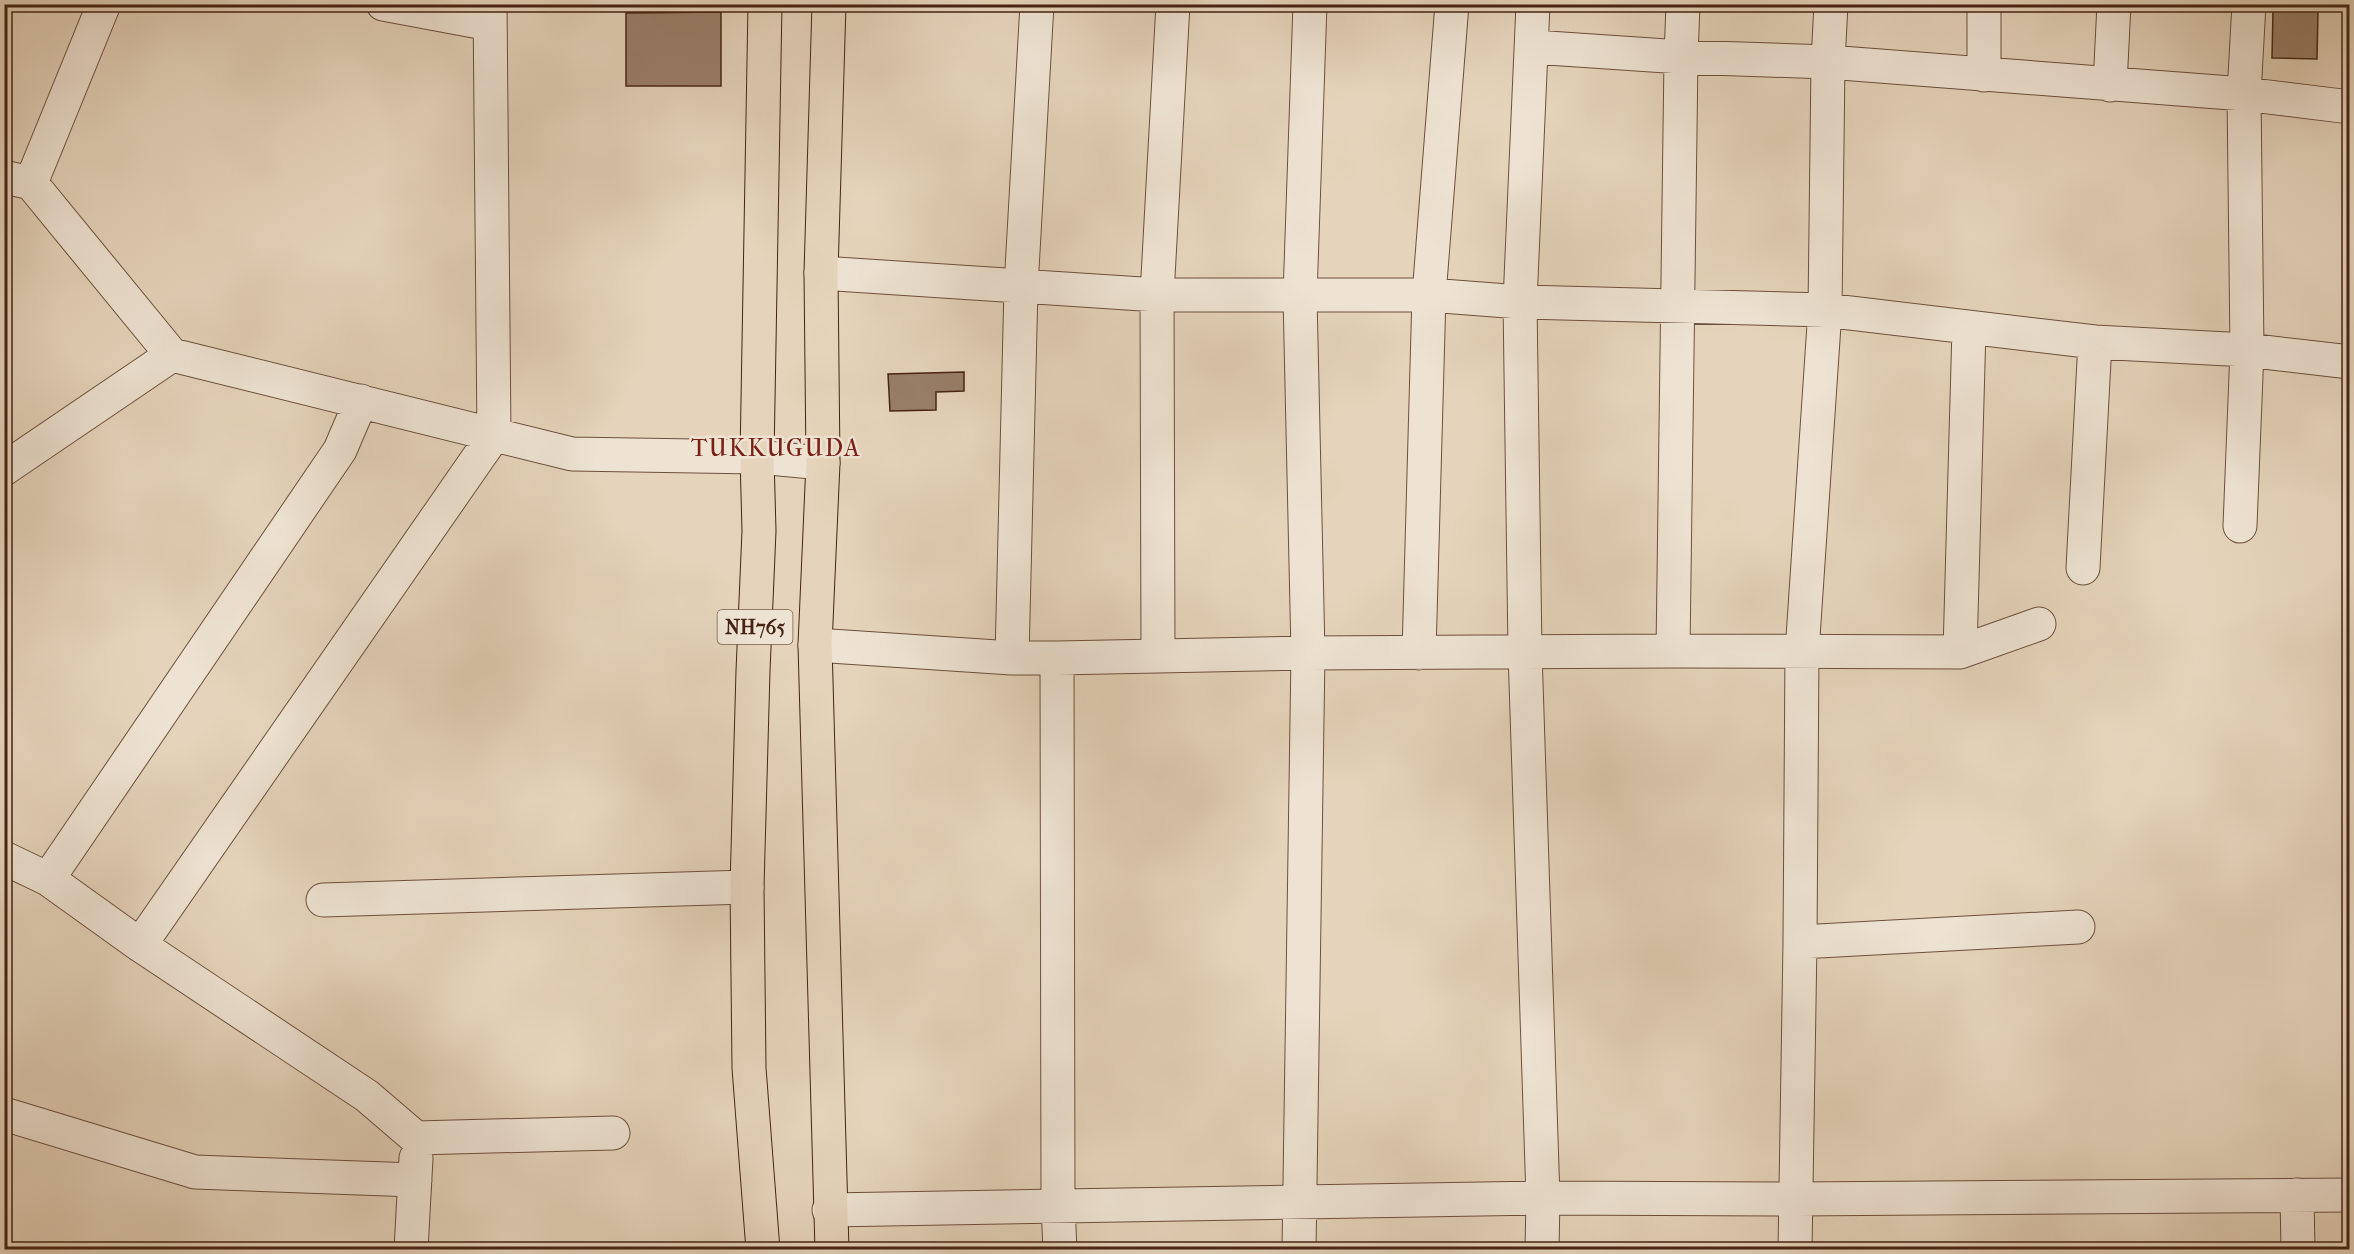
<svg xmlns="http://www.w3.org/2000/svg" width="2354" height="1254" font-family="'IM FELL French Canon',serif">
<rect width="100%" height="100%" fill="#e5d4bb"/>
<filter id="stains"><feTurbulence type="fractalNoise" baseFrequency=".00333" numOctaves="4"/><feColorMatrix values="0 0 0 0 .2 0 0 0 0 .09 0 0 0 0 .02 0 0 0 .5 -.17"/></filter>
<radialGradient id="worn" r=".72"><stop offset=".6" stop-color="#630" stop-opacity="0"/><stop offset="1" stop-color="#630" stop-opacity=".3"/></radialGradient>
<!-- building -->
<path fill="#997f6a" stroke="#462313" stroke-width="1.5" d="M 2273,9 L 2318,10 L 2317,59 L 2272,58 Z
M 721,12 L 721,86 L 626,86 L 626,13 Z
M 964,372 L 964,391 L 936,392 L 936,410 L 890,411 L 888,374 Z"/>
<g fill="none" stroke-linecap="round" stroke-linejoin="round">
<!-- minor casing -->
<g stroke="#6e4f3d" stroke-width="35">
<path id="minor" d="M 383,4 L 490,24
M 1533,4 L 1520,302 L 1525,652 L 1543,1198 L 1542,1250
M 1984,4 L 1984,75
M 1533,47 L 1681,57 L 1828,62 L 2244,94 L 2350,107
M 2110,85 L 2114,4
M 4,177 L 31,183 L 172,355 L 572,454 L 757,457 L 823,463
M 31,183 L 104,4
M 821,273 L 1157,295 L 1429,295 L 1520,302 L 1825,310 L 2095,342 L 2247,350 L 2350,362
M 4,469 L 172,355
M 2240,526 L 2247,350 L 2244,94 L 2249,4
M 2083,568 L 2095,342
M 815,645 L 1012,658 L 1057,658 L 1308,653 L 1673,651 L 1960,652 L 2039,624
M 1673,651 L 1681,57 L 1683,4
M 1960,652 L 1969,328
M 1419,653 L 1429,295 L 1452,4
M 1158,656 L 1157,295 L 1173,4
M 1012,658 L 1021,287 L 1037,4
M 1057,658 L 1058,1206 L 1060,1250
M 4,858 L 48,879 L 140,945 L 367,1096 L 416,1138 L 613,1133
M 48,879 L 340,450 L 361,401
M 323,900 L 747,887
M 1800,942 L 2078,927
M 140,945 L 494,435 L 490,4
M 4,1114 L 195,1172 L 415,1180
M 2297,1195 L 2298,1250
M 829,1210 L 1543,1198 L 1795,1199 L 2350,1195
M 411,1250 L 416,1158
M 1299,1250 L 1308,653 L 1300,296 L 1310,4
M 1795,1250 L 1800,942 L 1802,652 L 1825,310 L 1828,62 L 1831,4"/>
</g>
<!-- highway casing -->
<g stroke="#462313" stroke-width="35">
<path id="highway" d="M 829,4 L 821,273 L 823,463 L 815,645 L 832,1250
M 763,1250 L 749,1068 L 747,887 L 753,671 L 759,531 L 757,457 L 765,4"/>
</g>
<!-- minor -->
<use href="#minor" stroke="#eee3d3" stroke-width="33"/>
<!-- highway -->
<use href="#highway" stroke="#e5d4bb" stroke-width="33"/>
</g>
<g text-anchor="middle" dominant-baseline="central" stroke-width="5" stroke-linejoin="round" paint-order="stroke">
<!-- shield labels -->
<rect fill="#eee3d3" stroke="#785d4d" stroke-width="1.5" x="717.5" y="610" width="75" height="34" rx="4.5"/>
<g font-size="20" font-weight="bold" fill="#462313">
<text x="755" y="627">NH765</text>
</g>
<!-- quarter labels -->
<g font-size="24" letter-spacing="1.5" fill="#7a1f14" stroke="#eee3d3">
<text x="776" y="448">TUKKUGUDA</text>
</g>
</g>
<!-- margin -->
<rect width="2354" height="1254" fill="none" stroke="#e5d4bb" stroke-width="24"/>
<rect x="6" y="6" width="2342" height="1242" fill="none" stroke="#462313" stroke-width="3"/>
<rect x="12" y="12" width="2330" height="1230" fill="none" stroke="#462313" stroke-width="1.5"/>
<rect width="100%" height="100%" filter="url(#stains)"/>
<rect width="100%" height="100%" fill="url(#worn)"/>
</svg>
